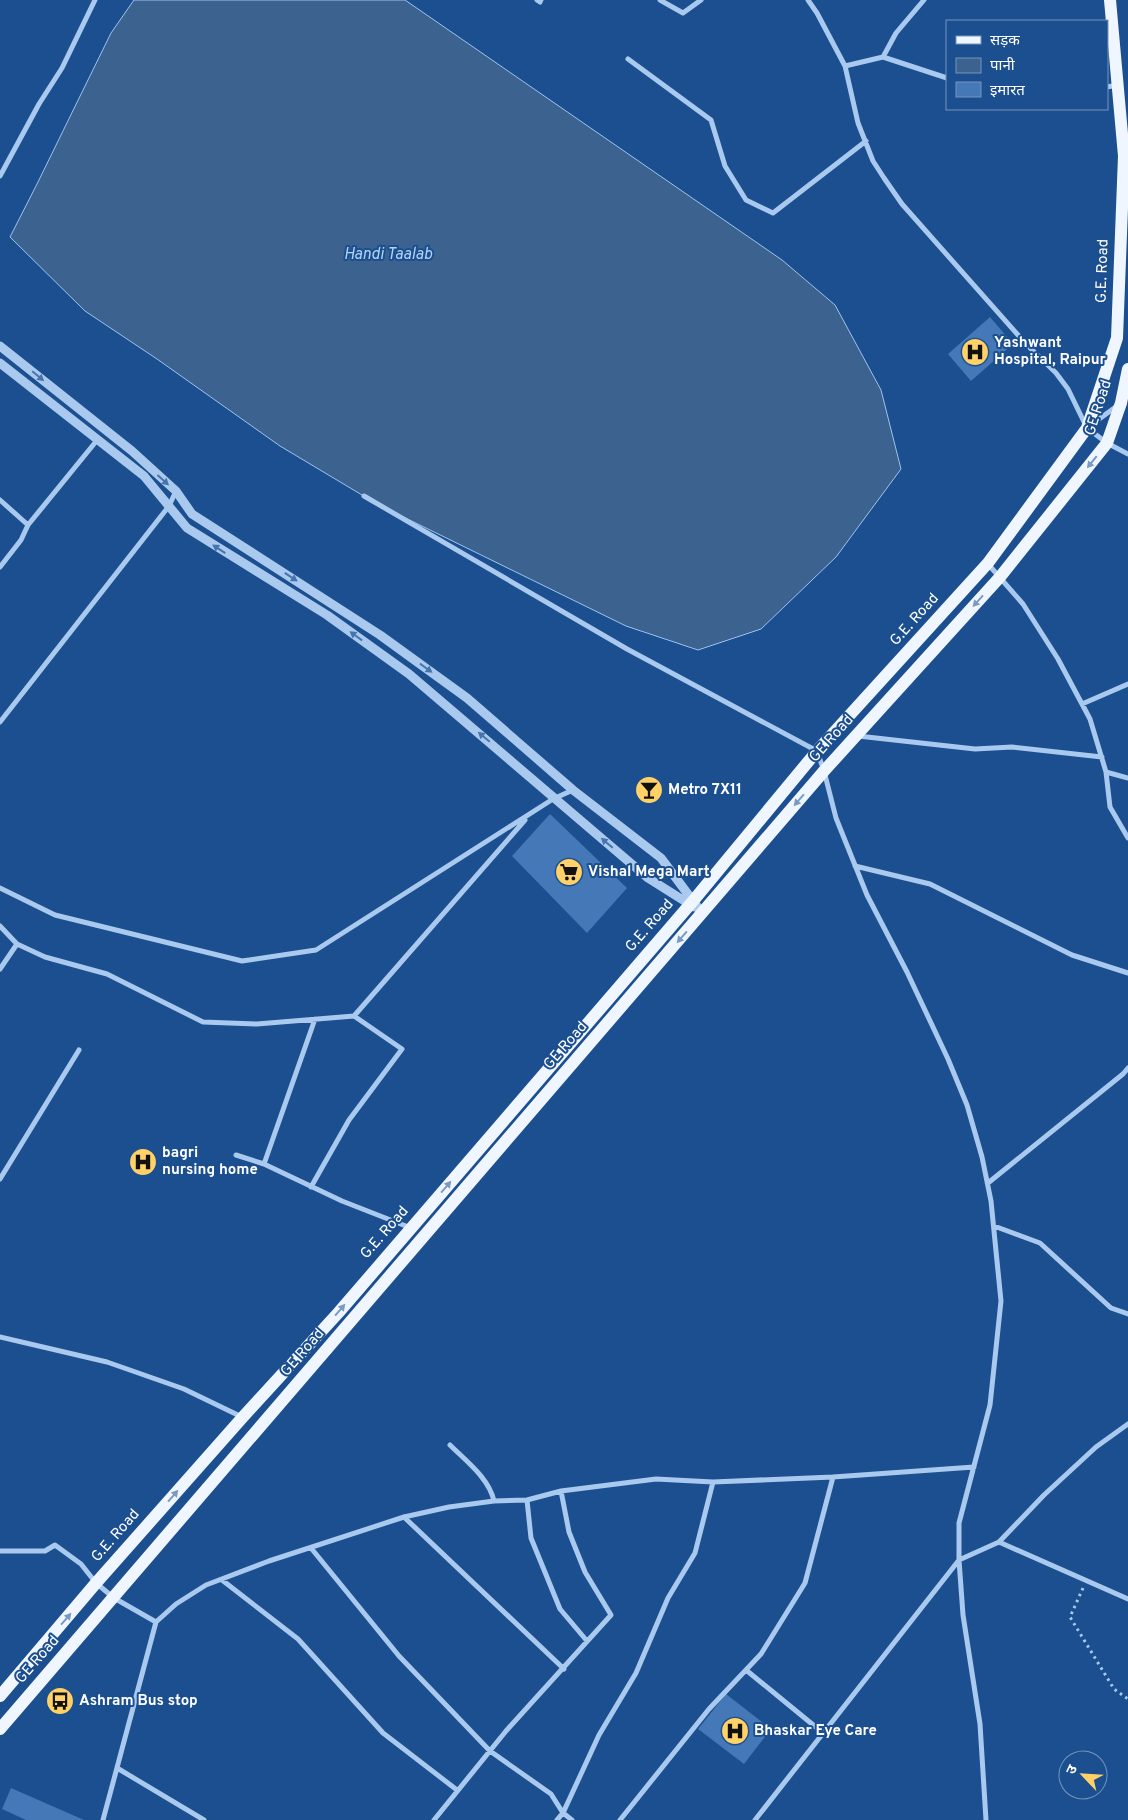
<svg xmlns="http://www.w3.org/2000/svg" width="1128" height="1820" font-family="Overpass,'Noto Sans Devanagari',sans-serif">
<rect width="100%" height="100%" fill="#1b4f8f"/>
<!-- water -->
<path fill="#3c6290" stroke="#9cc4f0" d="M 134,0 L 405,0 L 782,260 L 835,305 L 881,390 L 901,469 L 836,557 L 761,629 L 698,650 L 626,626 L 377,504 L 280,446 L 157,359 L 85,311 L 10,237 L 37,184 L 111,33 Z"/>
<!-- building -->
<path fill="#4478b7" d="M 990,317 L 1013,344 L 971,381 L 948,354 Z
M 550,814 L 627,888 L 587,933 L 512,856 Z
M 726,1694 L 771,1729 L 744,1764 L 698,1729 Z
M 11,1788 L 84,1820 L 26,1820 L 2,1809 Z"/>
<g fill="none" stroke-linecap="round" stroke-linejoin="round">
<!-- path -->
<path stroke="#a9c9ee" stroke-width="3" stroke-dasharray="2.5 4" stroke-linecap="butt" d="M 1083,1588 L 1070,1617 L 1114,1689 L 1128,1699"/>
<!-- minor -->
<path stroke="#a9c9ee" stroke-width="5" d="M 537,0 L 540,2 L 541,0
M 660,0 L 683,13 L 701,0
M 808,0 L 817,13 L 845,66 L 858,123 L 873,161 L 884,178 L 902,204 L 1025,343 L 1056,373 L 1068,389 L 1087,428 L 1107,443 L 1128,454
M 883,57 L 896,33 L 924,0
M 628,59 L 711,120 L 725,166 L 746,200 L 773,213 L 866,141
M 845,66 L 883,57 L 947,78
M 1107,87 L 1117,85
M 0,176 L 39,104 L 62,68 L 95,0
M 1091,425 L 1117,406
M 364,496 L 627,649 L 817,751 L 824,771 L 836,818 L 867,895 L 907,972 L 948,1059 L 967,1105 L 982,1157 L 991,1201 L 1001,1301 L 990,1405 L 959,1523 L 959,1560 L 963,1615 L 980,1724 L 986,1820
M 0,500 L 28,525
M 988,564 L 1023,604 L 1058,659 L 1090,719 L 1106,772 L 1110,807 L 1128,838
M 0,567 L 21,540 L 28,525 L 98,439
M 1082,704 L 1128,684
M 0,722 L 169,506 L 176,491
M 858,736 L 975,749 L 1012,747 L 1102,757
M 1106,772 L 1128,778
M 855,866 L 930,884 L 1072,955 L 1128,973
M 0,888 L 55,915 L 242,961 L 316,950 L 553,799 L 573,790
M 0,926 L 17,944 L 0,969
M 17,944 L 45,957 L 107,974 L 203,1022 L 257,1024 L 354,1016 L 525,820
M 236,1155 L 264,1164 L 342,1201 L 411,1228
M 264,1164 L 315,1019
M 0,1179 L 79,1050
M 988,1183 L 1123,1074 L 1128,1068
M 311,1187 L 349,1120 L 402,1049 L 354,1016
M 994,1226 L 1040,1243 L 1111,1308 L 1128,1314
M 0,1337 L 107,1362 L 184,1389 L 242,1417
M 450,1445 C 466,1461 489,1478 494,1501
M 527,1500 L 531,1538 L 560,1609 L 587,1641
M 404,1517 L 564,1669
M 999,1542 L 1128,1599
M 311,1548 L 399,1656 L 490,1751 L 551,1794 L 563,1813 L 572,1820
M 0,1551 L 45,1551 L 55,1545 L 81,1564 L 96,1583 L 114,1598 L 156,1622
M 222,1580 L 298,1639 L 383,1733 L 457,1790
M 746,1670 L 823,1733
M 117,1768 L 204,1820
M 103,1820 L 156,1622 L 176,1604 L 206,1585 L 269,1561 L 404,1517 L 449,1507 L 494,1501 L 527,1500 L 561,1491 L 656,1479 L 713,1482
M 434,1820 L 506,1731 L 611,1615 L 585,1572 L 569,1532 L 561,1491
M 557,1820 L 563,1813 L 599,1735 L 636,1673 L 668,1598 L 695,1553 L 713,1482 L 833,1477 L 974,1467
M 620,1820 L 709,1709 L 761,1654 L 805,1583 L 833,1477
M 755,1820 L 959,1560 L 999,1542 L 1044,1495 L 1096,1447 L 1128,1424"/>
<!-- tertiary -->
<path stroke="#a9c9ee" stroke-width="9" d="M 0,346 L 132,451 L 176,491 L 192,514 L 380,635 L 467,698 L 573,790 L 661,858 L 702,913
M 0,363 L 144,476 L 187,528 L 327,615 L 409,674 L 648,878 L 694,907"/>
<!-- primary -->
<path stroke="#f0f6ff" stroke-width="12" d="M 0,1696 L 96,1583 L 242,1418 L 339,1312 L 693,901 L 817,751 L 988,563 L 1087,428 L 1117,338 L 1124,156 L 1110,0
M 0,1729 L 824,771 L 1000,577 L 1107,443 L 1121,403 L 1128,369"/>
</g>
<!-- one-way arrows -->
<defs><path id="oneway-solid" d="M-6-.8H1V-3.2L6.5 0L1 3.2V.8H-6Z" transform="scale(1.25)"/></defs>
<g fill="#4674ac">
<use href="#oneway-solid" transform="translate(38 376) rotate(40)"/>
<use href="#oneway-solid" transform="translate(163 480) rotate(42)"/>
<use href="#oneway-solid" transform="translate(219 549) rotate(-147)"/>
<use href="#oneway-solid" transform="translate(291 577) rotate(33)"/>
<use href="#oneway-solid" transform="translate(356 636) rotate(-144)"/>
<use href="#oneway-solid" transform="translate(426 668) rotate(36)"/>
<use href="#oneway-solid" transform="translate(484 737) rotate(-140)"/>
<use href="#oneway-solid" transform="translate(607 843) rotate(-140)"/>
</g>
<g fill="#7b9ac1">
<use href="#oneway-solid" transform="translate(1092 462) rotate(129)"/>
<use href="#oneway-solid" transform="translate(978 601) rotate(132)"/>
<use href="#oneway-solid" transform="translate(799 800) rotate(131)"/>
<use href="#oneway-solid" transform="translate(682 937) rotate(131)"/>
<use href="#oneway-solid" transform="translate(446 1187) rotate(-49)"/>
<use href="#oneway-solid" transform="translate(340 1310) rotate(-49)"/>
<use href="#oneway-solid" transform="translate(173 1496) rotate(-49)"/>
<use href="#oneway-solid" transform="translate(66 1619) rotate(-49)"/>
</g>
<!-- icons -->
<defs>
<g id="hospital-disc" transform="scale(1.4375)"><circle r="9.5" fill="#ffd166" stroke="#1b4f8f"/><path d="M-5-5h3v3.5h4V-5h3V5h-3V1.5h-4V5h-3Z" fill="#111"/></g>
<g id="bar-disc" transform="scale(1.4375)"><circle r="9.5" fill="#ffd166" stroke="#1b4f8f"/><path d="M-6-5H6L.8 .8V4.5H3.5V6h-7V4.5H-.8V.8Z" fill="#111"/></g>
<g id="supermarket-disc" transform="scale(1.4375)"><circle r="9.5" fill="#ffd166" stroke="#1b4f8f"/><path d="M-6-5.5h2.5l.6 2H6L4.5 2H-2.5L-4.4-4H-6ZM-1.5 3.2a1.3 1.3 0 1 0 .1 0ZM3 3.2a1.3 1.3 0 1 0 .1 0Z" fill="#111"/></g>
<g id="bus-disc" transform="scale(1.4375)"><circle r="9.5" fill="#ffd166" stroke="#1b4f8f"/><path d="M-5-6H5V4H4V6H2V4H-2V6H-4V4H-5ZM-3.5-4V0h7V-4ZM-3.5 1.2v1.5H-2V1.2ZM2 1.2v1.5H3.5V1.2Z" fill="#111"/></g>
</defs>
<g fill-rule="evenodd">
<use href="#hospital-disc" x="975" y="352"/>
<use href="#bar-disc" x="649" y="790"/>
<use href="#supermarket-disc" x="569" y="872"/>
<use href="#hospital-disc" x="143" y="1162"/>
<use href="#bus-disc" x="60" y="1701"/>
<use href="#hospital-disc" x="735" y="1731"/>
</g>
<g text-anchor="middle" dominant-baseline="central" stroke-width="4" stroke-linejoin="round" paint-order="stroke">
<!-- street labels -->
<g font-size="15" fill="#fff" stroke="#1b4f8f">
<text transform="translate(1103 271) rotate(-88)">G.E. Road</text>
<text transform="translate(1099 408) rotate(-72)">GE Road</text>
<text transform="translate(915 620) rotate(-48)">G.E. Road</text>
<text transform="translate(832 739) rotate(-48)">GE Road</text>
<text transform="translate(650 926) rotate(-49)">G.E. Road</text>
<text transform="translate(566 1046) rotate(-49)">GE Road</text>
<text transform="translate(385 1233) rotate(-49)">G.E. Road</text>
<text transform="translate(303 1353) rotate(-49)">GE Road</text>
<text transform="translate(116 1536) rotate(-49)">G.E. Road</text>
<text transform="translate(38 1660) rotate(-49)">GE Road</text>
</g>
<!-- poi labels -->
<g font-size="15" font-weight="bold" fill="#fff" stroke="#1b4f8f" text-anchor="start">
<text x="994" y="343">Yashwant<tspan x="994" dy="17">Hospital, Raipur</tspan></text>
<text x="668" y="790">Metro 7X11</text>
<text x="588" y="872">Vishal Mega Mart</text>
<text x="162" y="1153">bagri<tspan x="162" dy="17">nursing home</tspan></text>
<text x="79" y="1701">Ashram Bus stop</text>
<text x="754" y="1731">Bhaskar Eye Care</text>
</g>
<!-- water labels -->
<g font-size="16" font-style="italic" fill="#b5d3f5" stroke="#1b4f8f">
<text x="388" y="255">Handi Taalab</text>
</g>
</g>
<!-- legend -->
<rect x="946" y="20" width="162" height="90" fill="#1b4f8f" stroke="#7695bc"/>
<rect x="956" y="36" width="25" height="8" fill="#f0f6ff" stroke="#7695bc"/>
<text x="990" y="45" font-size="15" fill="#ffffff">सड़क</text>
<rect x="956" y="58" width="25" height="15" fill="#3c6290" stroke="#7695bc"/>
<text x="990" y="70" font-size="15" fill="#ffffff">पानी</text>
<rect x="956" y="82" width="25" height="15" fill="#4478b7" stroke="#7695bc"/>
<text x="990" y="95" font-size="15" fill="#ffffff">इमारत</text>
<!-- north arrow -->
<g transform="translate(1083 1775) rotate(295)"><circle r="24" fill="#1b4f8f" stroke="#7695bc"/>
<path d="M0-4L9 19L0 12L-9 19Z" fill="#ffd166"/>
<text y="-8" font-size="14" font-weight="bold" text-anchor="middle" fill="#ffffff">उ</text>
</g>
</svg>
